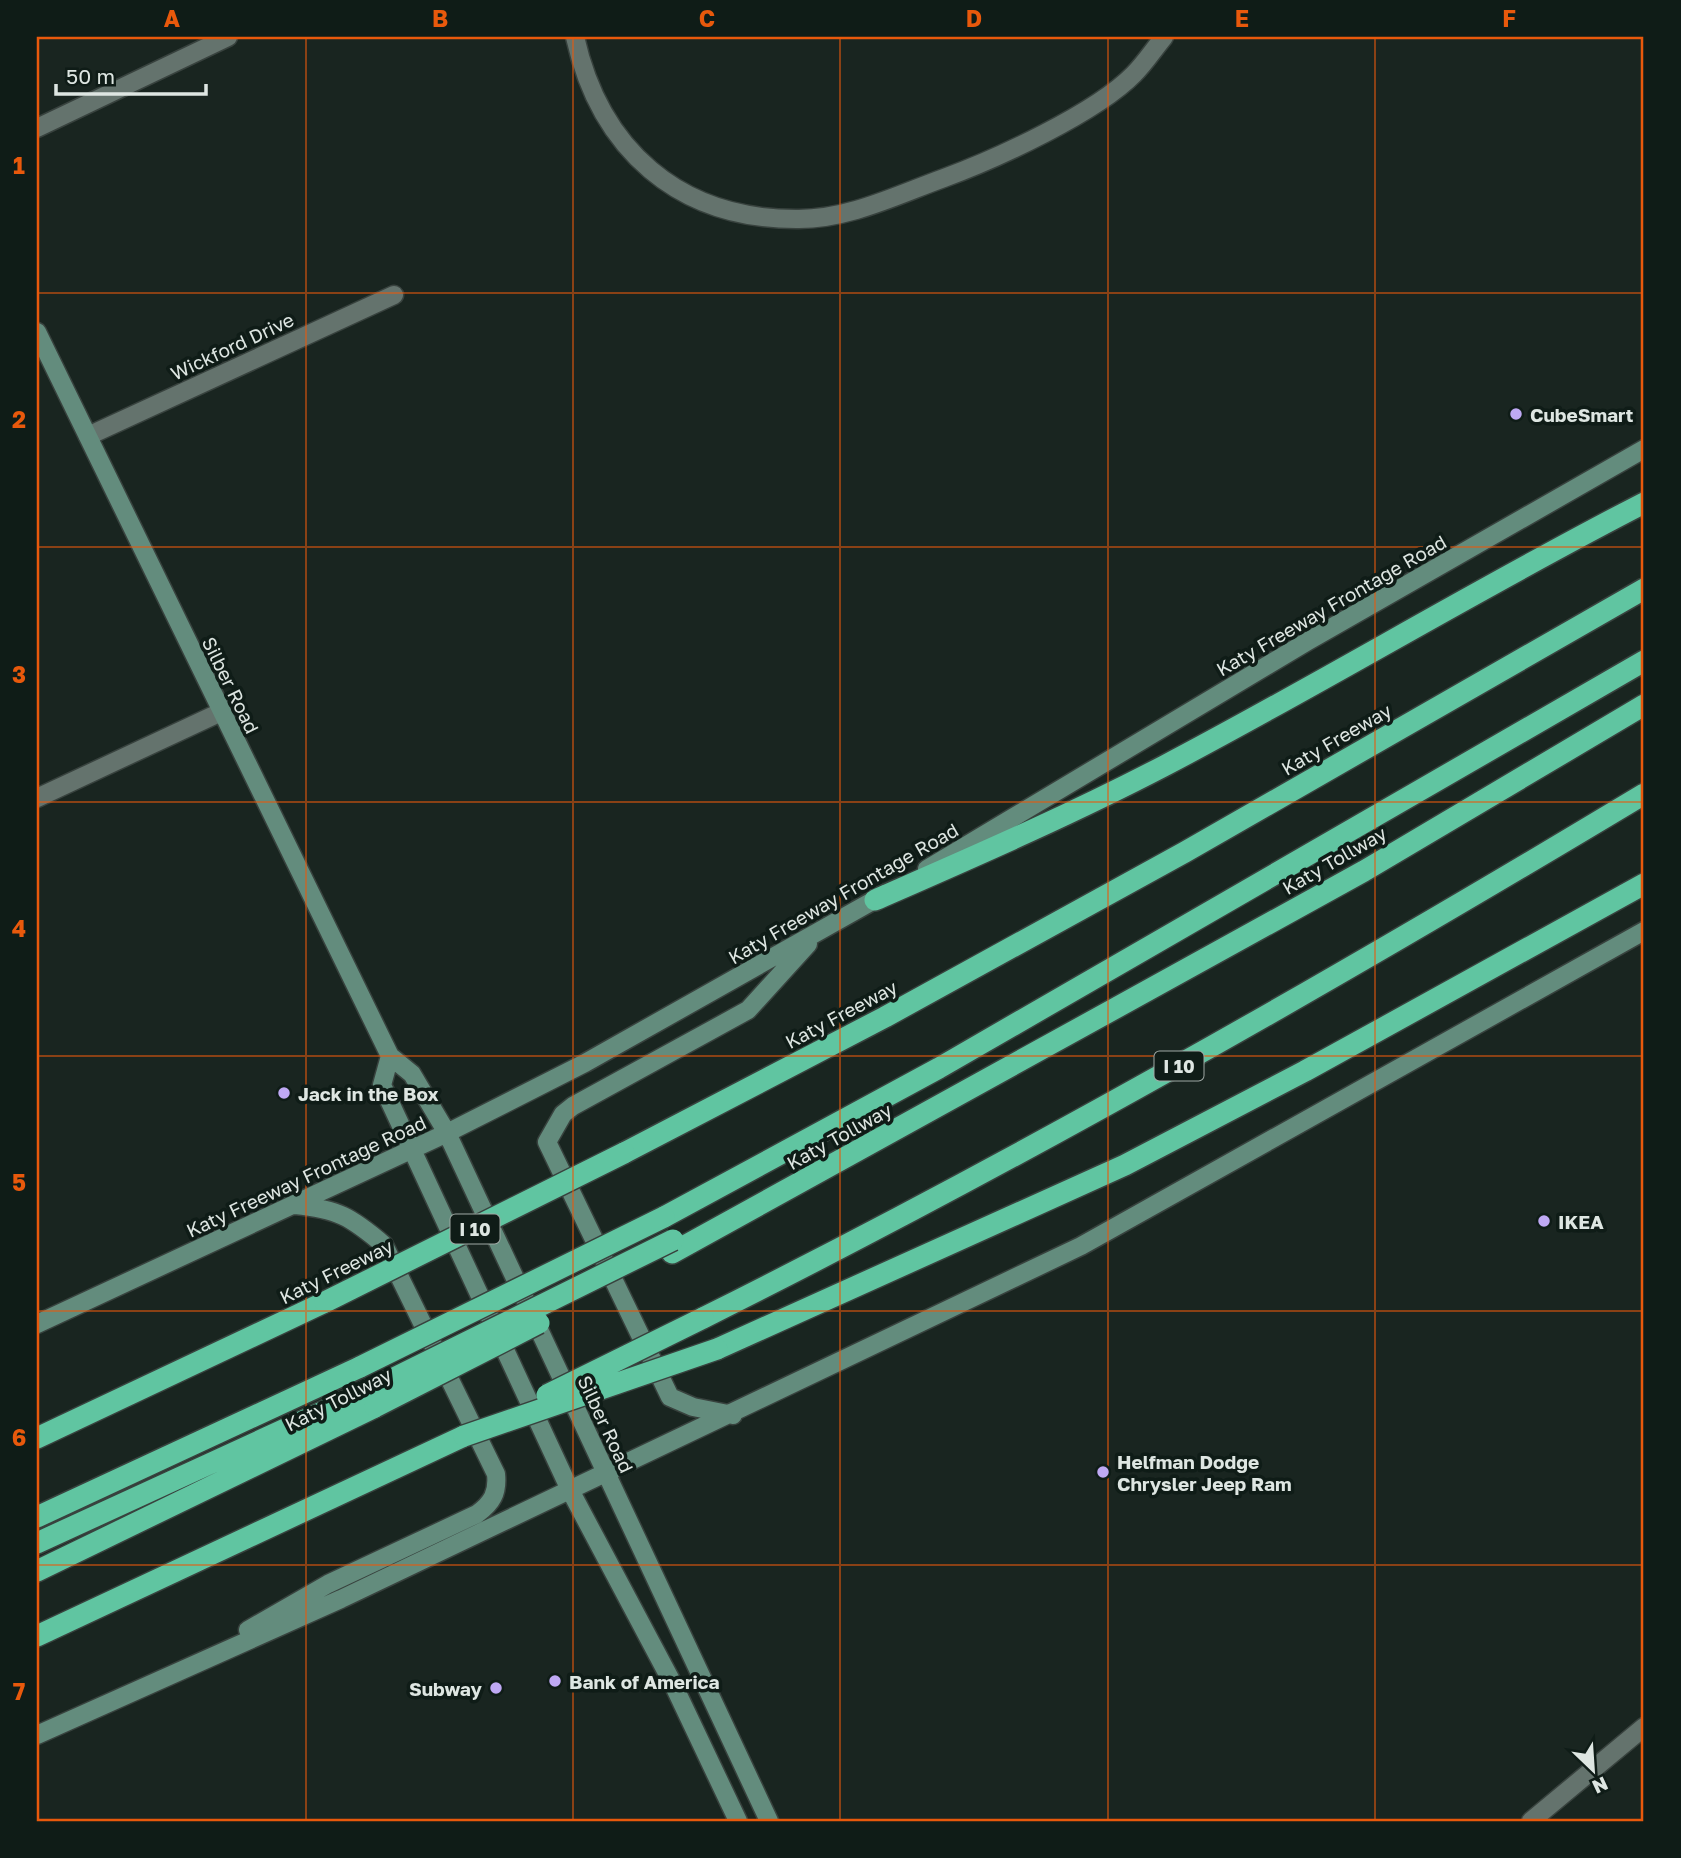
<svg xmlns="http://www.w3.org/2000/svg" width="1681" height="1858" font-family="'Golos Text',sans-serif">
<rect width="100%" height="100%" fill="#192520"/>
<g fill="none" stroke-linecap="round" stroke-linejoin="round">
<!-- street casing -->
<g stroke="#38423e" stroke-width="21">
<path id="street" d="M 575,37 C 600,149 678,219 796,219 C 847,220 897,195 944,178 C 996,159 1096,113 1134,74 C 1145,63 1154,49 1164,37
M 37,128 L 228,37
M 88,436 L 394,295
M 37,798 L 221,712
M 1531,1821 L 1644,1727"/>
</g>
<!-- secondary casing -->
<g stroke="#38423e" stroke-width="21">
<path id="secondary" d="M 37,332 L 390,1056 L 412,1074 L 447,1133 L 769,1821
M 927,869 L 1308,641 L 1644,449
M 390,1056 L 382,1085 L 570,1490 L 673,1684 L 738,1821
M 37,1324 L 447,1133 L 585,1063 L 885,894
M 733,1415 L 693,1407 L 670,1397 L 547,1142 L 563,1114 L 573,1106 L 748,1010 L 808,944
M 248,1630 L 328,1584 L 477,1514 C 492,1503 498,1493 496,1474 L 384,1245 C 351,1217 338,1209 295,1205
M 37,1735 L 341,1599 L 1081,1246 L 1644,931"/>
</g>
<!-- highway casing -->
<g stroke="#38423e" stroke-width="24">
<path id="highway" d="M 875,900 C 973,857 1070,815 1164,766 C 1326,681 1482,586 1644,503
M 624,1153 L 885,1017 L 1185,852 L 1644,589
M 664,1217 L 939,1068 L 1644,661
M 672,1253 L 1364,871 L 1644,705
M 703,1318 C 1025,1157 1336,979 1644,794
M 717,1349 L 1125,1165 L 1305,1071 L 1644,884
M 37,1438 L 325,1302
M 37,1517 L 360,1367
M 37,1543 L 368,1391
M 37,1571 L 375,1407
M 37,1636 L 464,1436"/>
</g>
<!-- street -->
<use href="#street" stroke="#64736d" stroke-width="18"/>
<!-- secondary -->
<use href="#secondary" stroke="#638c7d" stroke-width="18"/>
<!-- highway -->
<use href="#highway" stroke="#60c5a1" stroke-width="21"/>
<!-- highway-bridge casing -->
<g stroke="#38423e" stroke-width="24" stroke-linecap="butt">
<path id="highway-bridge" d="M 325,1302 L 624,1153
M 360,1367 L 664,1217
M 368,1391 L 673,1240
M 547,1395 L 703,1318
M 375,1407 L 539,1323
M 464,1436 L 717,1349"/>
</g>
<!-- highway-bridge -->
<use href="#highway-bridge" stroke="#60c5a1" stroke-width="21"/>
</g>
<!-- grid -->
<path fill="none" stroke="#e8590c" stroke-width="2" stroke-opacity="0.55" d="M 306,37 L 306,1821M 573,37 L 573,1821M 840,37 L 840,1821M 1108,37 L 1108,1821M 1375,37 L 1375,1821M 37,293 L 1644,293M 37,547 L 1644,547M 37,802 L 1644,802M 37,1056 L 1644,1056M 37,1311 L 1644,1311M 37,1565 L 1644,1565"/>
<!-- markers -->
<g fill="#bfa9f4" stroke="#0f1c17" stroke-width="2.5">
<circle cx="1516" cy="414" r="7"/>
<circle cx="284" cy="1093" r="7"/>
<circle cx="1544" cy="1221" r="7"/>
<circle cx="1103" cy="1472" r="7"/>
<circle cx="555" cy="1681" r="7"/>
<circle cx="496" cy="1688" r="7"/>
</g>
<g text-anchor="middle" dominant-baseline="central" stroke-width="7" stroke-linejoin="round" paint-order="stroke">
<!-- shield labels -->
<g fill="#0f1c17" stroke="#a0a9a5" stroke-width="2">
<rect x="1154.5" y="1051.5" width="49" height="29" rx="5"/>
<rect x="450.5" y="1214.5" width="49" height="29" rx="5"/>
</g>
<g font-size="18" font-weight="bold" fill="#dee6e2">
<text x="1179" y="1066">I 10</text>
<text x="475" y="1229">I 10</text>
</g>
<!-- street labels -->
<g font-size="19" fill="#dee6e2" stroke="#0f1c17">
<text transform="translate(232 346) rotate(-25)">Wickford Drive</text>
<text transform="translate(1331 605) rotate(-30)">Katy Freeway Frontage Road</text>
<text transform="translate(231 685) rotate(64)">Silber Road</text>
<text transform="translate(1336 739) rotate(-30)">Katy Freeway</text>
<text transform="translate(1334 860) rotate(-30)">Katy Tollway</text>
<text transform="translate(843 893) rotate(-30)">Katy Freeway Frontage Road</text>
<text transform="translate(841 1014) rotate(-28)">Katy Freeway</text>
<text transform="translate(839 1136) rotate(-29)">Katy Tollway</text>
<text transform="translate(306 1176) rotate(-25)">Katy Freeway Frontage Road</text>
<text transform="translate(336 1271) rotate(-26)">Katy Freeway</text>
<text transform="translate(338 1399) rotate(-27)">Katy Tollway</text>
<text transform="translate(606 1424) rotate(65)">Silber Road</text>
</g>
<!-- poi labels -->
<g font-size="19" font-weight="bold" fill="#dee6e2" stroke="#0f1c17" text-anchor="start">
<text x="1530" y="414">CubeSmart</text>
<text x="298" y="1093">Jack in the Box</text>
<text x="1558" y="1221">IKEA</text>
<text x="1117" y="1461">Helfman Dodge<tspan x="1117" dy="22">Chrysler Jeep Ram</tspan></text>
<text x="569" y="1681">Bank of America</text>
<text x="482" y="1688" text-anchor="end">Subway</text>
</g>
</g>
<!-- border -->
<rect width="1681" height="1858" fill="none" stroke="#0f1c17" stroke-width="77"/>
<!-- north arrow -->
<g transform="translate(1593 1770) rotate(155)" stroke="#0f1c17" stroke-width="5" paint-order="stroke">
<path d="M0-5L12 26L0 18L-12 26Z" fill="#dee6e2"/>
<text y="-10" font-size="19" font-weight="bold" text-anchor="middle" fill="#dee6e2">N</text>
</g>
<!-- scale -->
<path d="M56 84v10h150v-10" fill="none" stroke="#dee6e2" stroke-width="3.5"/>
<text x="66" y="84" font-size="21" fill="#dee6e2" stroke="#0f1c17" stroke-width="5" paint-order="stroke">50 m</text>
<rect x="38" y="38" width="1604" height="1782" fill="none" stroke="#e8590c" stroke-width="2.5"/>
<g font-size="23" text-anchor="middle" font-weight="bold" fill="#e8590c">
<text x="172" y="27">A</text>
<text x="440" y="27">B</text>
<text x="707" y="27">C</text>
<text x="974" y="27">D</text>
<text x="1242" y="27">E</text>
<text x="1509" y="27">F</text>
<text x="19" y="174">1</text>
<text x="19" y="428">2</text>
<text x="19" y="683">3</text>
<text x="19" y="937">4</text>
<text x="19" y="1191">5</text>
<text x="19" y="1446">6</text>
<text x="19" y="1700">7</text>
</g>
</svg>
